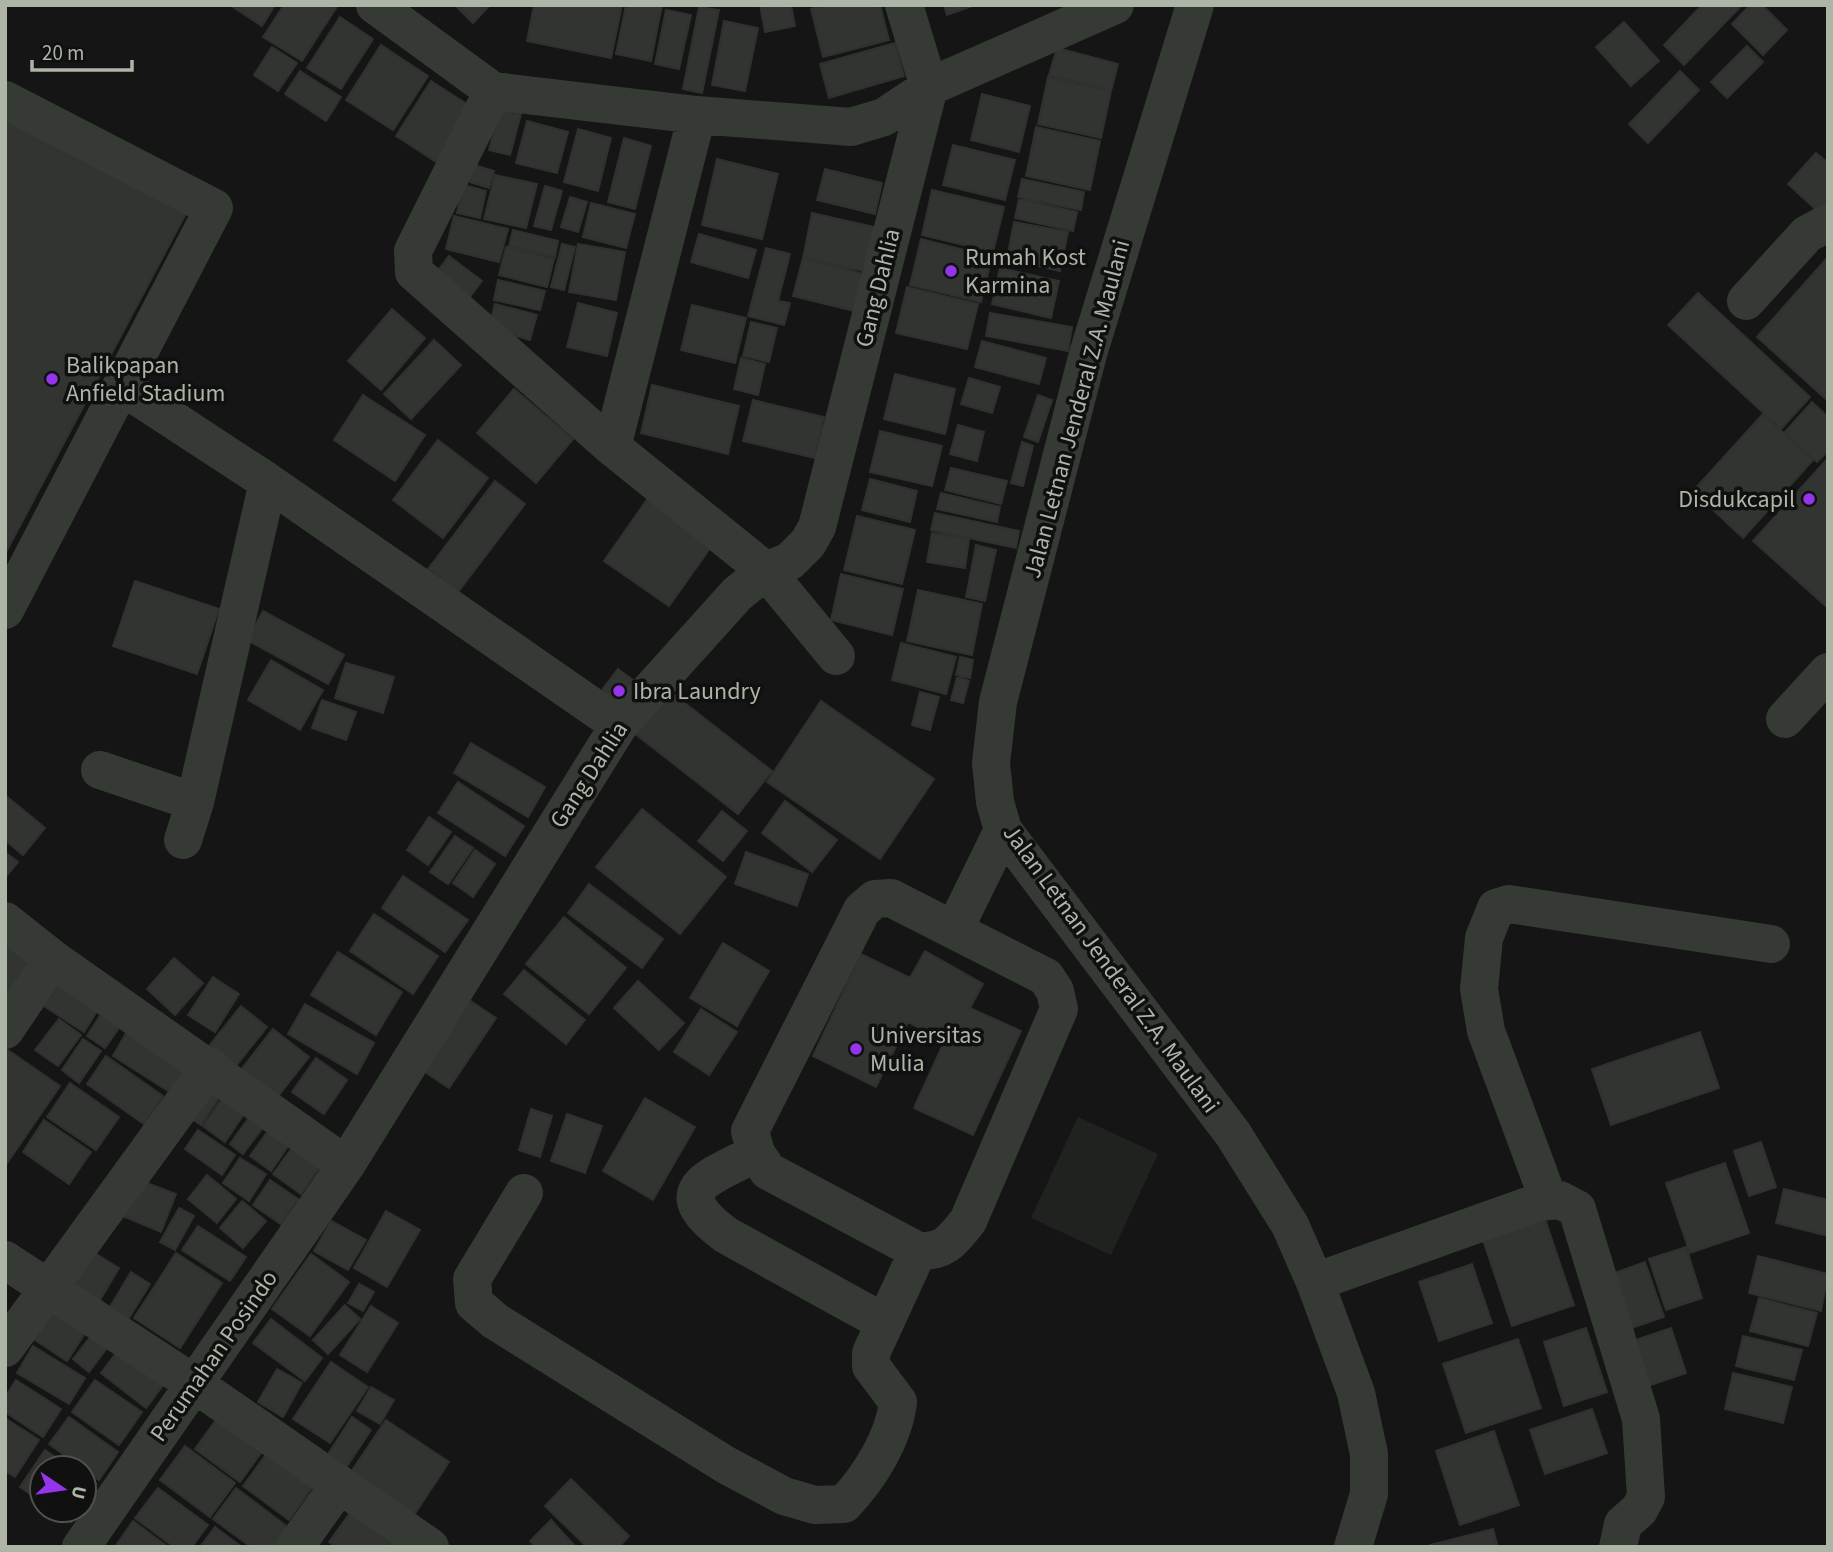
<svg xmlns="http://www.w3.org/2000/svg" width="1833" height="1552" font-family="'Source Sans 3',sans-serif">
<rect width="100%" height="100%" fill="#141514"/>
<!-- built -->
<path fill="#202220" d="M 1078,1117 L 1158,1154 L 1111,1255 L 1031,1218 Z"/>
<!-- building -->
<path fill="#323431" stroke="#2e312e" stroke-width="2" d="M 230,5 L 275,5 L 262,26 Z
M 284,5 L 338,5 L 302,61 L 263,37 Z
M 455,5 L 490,5 L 473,23 Z
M 534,5 L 622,5 L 611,58 L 527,41 Z
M 626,5 L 662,5 L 651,61 L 616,54 Z
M 760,5 L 791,5 L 795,26 L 765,32 Z
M 825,5 L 880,5 L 889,40 L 823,57 L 811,9 Z
M 944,5 L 975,5 L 947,15 Z
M 1702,5 L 1742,5 L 1684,65 L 1664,45 Z
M 1750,5 L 1762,5 L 1787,30 L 1763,55 L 1732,24 Z
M 699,7 L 719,10 L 702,93 L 683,89 Z
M 666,10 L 691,15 L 679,69 L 655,64 Z
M 340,17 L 373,39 L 341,89 L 307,68 Z
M 724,21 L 758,28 L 745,91 L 712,85 Z
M 1624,22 L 1659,61 L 1631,86 L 1596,47 Z
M 895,43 L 904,76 L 829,98 L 820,64 Z
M 381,45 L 428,76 L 393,130 L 346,100 Z
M 1747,46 L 1763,62 L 1727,98 L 1711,82 Z
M 272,47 L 297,63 L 278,91 L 254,75 Z
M 1057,48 L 1118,64 L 1111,91 L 1049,75 Z
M 300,71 L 341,97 L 326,121 L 285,94 Z
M 1680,71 L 1699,90 L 1648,143 L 1629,124 Z
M 1048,77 L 1111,91 L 1101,138 L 1038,124 Z
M 431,81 L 473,108 L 438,163 L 396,136 Z
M 982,94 L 1030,106 L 1019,152 L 971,140 Z
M 500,109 L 521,114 L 510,155 L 489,150 Z
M 5,110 L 191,204 L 5,554 Z
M 527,121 L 568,132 L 557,173 L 516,163 Z
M 1036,127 L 1100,141 L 1090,190 L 1026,176 Z
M 578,129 L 611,138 L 598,191 L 564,182 Z
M 624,138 L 651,146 L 635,209 L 608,202 Z
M 953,145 L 1015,160 L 1005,200 L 943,185 Z
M 1816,153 L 1828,163 L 1828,208 L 1822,215 L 1788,184 Z
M 717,159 L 778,174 L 762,239 L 702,225 Z
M 474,165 L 494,171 L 489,188 L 470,182 Z
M 825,169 L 882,183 L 875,214 L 817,200 Z
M 495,175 L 537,184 L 526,228 L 484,219 Z
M 1022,179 L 1084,192 L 1081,210 L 1018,197 Z
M 463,185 L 486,191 L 480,218 L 457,213 Z
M 545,186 L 562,191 L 551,230 L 534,226 Z
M 932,190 L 1004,207 L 993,252 L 922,235 Z
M 570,197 L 587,202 L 578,232 L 561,227 Z
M 1019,199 L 1077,212 L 1073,231 L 1015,218 Z
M 591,203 L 635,214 L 626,248 L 583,237 Z
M 812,213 L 883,229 L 873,273 L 803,258 Z
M 454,216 L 508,229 L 499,262 L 446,249 Z
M 1014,222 L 1068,232 L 1060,271 L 1007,259 Z
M 513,230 L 558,241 L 555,257 L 509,246 Z
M 699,234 L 756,250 L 748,278 L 691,262 Z
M 921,239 L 992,257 L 981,302 L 910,285 Z
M 562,244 L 575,247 L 564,290 L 551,287 Z
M 578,244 L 625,252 L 616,300 L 569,292 Z
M 506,247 L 554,259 L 547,287 L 499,275 Z
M 766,248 L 790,254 L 778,301 L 790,303 L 784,325 L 748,316 Z
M 449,256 L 482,281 L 466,302 L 433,277 Z
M 1828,257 L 1828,401 L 1757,337 Z
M 803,258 L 871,276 L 862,313 L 793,296 Z
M 1000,268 L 1059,281 L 1051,318 L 992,304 Z
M 498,280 L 545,291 L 540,310 L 494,300 Z
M 907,287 L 978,304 L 967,349 L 896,333 Z
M 1698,293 L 1810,397 L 1781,429 L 1668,325 Z
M 578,303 L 617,313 L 607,356 L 567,347 Z
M 495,304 L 537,315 L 530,340 L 489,328 Z
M 692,305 L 746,318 L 735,363 L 681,350 Z
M 392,309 L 425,338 L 381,390 L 348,361 Z
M 990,313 L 1072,327 L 1068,351 L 986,336 Z
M 751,322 L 777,328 L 769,362 L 743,356 Z
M 434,340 L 461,365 L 411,419 L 384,394 Z
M 982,341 L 1046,358 L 1039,384 L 975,367 Z
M 741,358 L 765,364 L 758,395 L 734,389 Z
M 895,374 L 955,389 L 945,434 L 884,419 Z
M 969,378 L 1000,387 L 992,413 L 961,404 Z
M 652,385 L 739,406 L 728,454 L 641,433 Z
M 514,389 L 573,439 L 536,483 L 477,433 Z
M 363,395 L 425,435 L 395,481 L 334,440 Z
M 1038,395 L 1052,400 L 1038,442 L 1024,437 Z
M 753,400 L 824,417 L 815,458 L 743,441 Z
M 1812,402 L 1828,417 L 1828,451 L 1817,462 L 1785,432 Z
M 1763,414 L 1813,460 L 1743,538 L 1693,491 Z
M 958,425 L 984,432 L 977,461 L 950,454 Z
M 880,431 L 942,446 L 932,486 L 870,472 Z
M 438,440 L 488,478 L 443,538 L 393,500 Z
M 1022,442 L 1033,446 L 1023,486 L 1011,483 Z
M 1828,458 L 1828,608 L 1753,541 Z
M 951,468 L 1007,481 L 1001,504 L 945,490 Z
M 870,479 L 917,491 L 910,522 L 862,510 Z
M 495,481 L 525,504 L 458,592 L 428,569 Z
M 653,491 L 718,537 L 669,606 L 604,561 Z
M 941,493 L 1000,507 L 997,522 L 937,509 Z
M 935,513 L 1019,531 L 1016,548 L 931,530 Z
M 857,516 L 915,530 L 902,584 L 844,570 Z
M 932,533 L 969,539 L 965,568 L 927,562 Z
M 976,545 L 996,550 L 985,601 L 966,597 Z
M 841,574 L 903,589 L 892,635 L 831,620 Z
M 135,581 L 219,609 L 197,674 L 113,646 Z
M 918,590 L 982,604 L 972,655 L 907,641 Z
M 263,611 L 344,655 L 328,684 L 247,640 Z
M 901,643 L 956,657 L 946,694 L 892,680 Z
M 960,657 L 973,660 L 970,678 L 956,675 Z
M 271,660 L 323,690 L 300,730 L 248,700 Z
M 346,663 L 394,677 L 383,713 L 335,698 Z
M 618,669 L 640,685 L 621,715 L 596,698 Z
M 957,677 L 969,681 L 963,703 L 951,700 Z
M 668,690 L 772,771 L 738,814 L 634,733 Z
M 920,692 L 939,697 L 930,730 L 912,725 Z
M 322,700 L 356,712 L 346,740 L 312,728 Z
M 821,701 L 934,779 L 880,859 L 767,782 Z
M 471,743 L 545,787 L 528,817 L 454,773 Z
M 458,782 L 524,826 L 505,856 L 438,813 Z
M 5,795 L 45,828 L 23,855 L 5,840 Z
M 785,801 L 837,840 L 812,872 L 762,833 Z
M 642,809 L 726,877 L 680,934 L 596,867 Z
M 722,811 L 747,831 L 723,861 L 698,841 Z
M 429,817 L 451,832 L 428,865 L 407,850 Z
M 455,836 L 473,848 L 448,884 L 430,872 Z
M 475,850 L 495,864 L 473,897 L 453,883 Z
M 5,852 L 18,862 L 5,878 Z
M 746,852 L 808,874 L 797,906 L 735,884 Z
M 403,876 L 468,920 L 445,952 L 382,908 Z
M 589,884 L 663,939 L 642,968 L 568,913 Z
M 374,914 L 438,956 L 413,994 L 350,951 Z
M 564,917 L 626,968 L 589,1014 L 526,964 Z
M 5,929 L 38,952 L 5,1001 Z
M 723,943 L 769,971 L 737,1026 L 690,998 Z
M 925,951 L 983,984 L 970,1008 L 1021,1031 L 973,1135 L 914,1108 L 944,1042 L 908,1022 L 876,1087 L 813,1056 L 861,954 L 910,978 Z
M 338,952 L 402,992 L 376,1035 L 311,995 Z
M 174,958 L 203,983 L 175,1015 L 147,989 Z
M 524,970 L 585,1020 L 566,1044 L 504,994 Z
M 65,973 L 105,998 L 84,1032 L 44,1006 Z
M 213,977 L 239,994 L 215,1032 L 188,1015 Z
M 638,981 L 684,1023 L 659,1050 L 614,1008 Z
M 466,998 L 496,1018 L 449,1088 L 419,1068 Z
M 111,999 L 130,1012 L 105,1048 L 87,1036 Z
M 305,1004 L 374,1043 L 357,1074 L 288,1034 Z
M 241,1006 L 267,1027 L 235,1067 L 209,1046 Z
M 701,1009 L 737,1032 L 709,1075 L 674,1052 Z
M 59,1019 L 81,1035 L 58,1066 L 35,1050 Z
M 132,1023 L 190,1059 L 170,1092 L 113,1056 Z
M 273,1029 L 309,1057 L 275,1100 L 239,1072 Z
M 1700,1032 L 1719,1088 L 1611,1125 L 1592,1069 Z
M 83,1039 L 101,1051 L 79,1083 L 62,1070 Z
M 5,1048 L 60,1086 L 5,1166 Z
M 106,1056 L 163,1096 L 144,1124 L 87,1084 Z
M 316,1058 L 347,1080 L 324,1114 L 292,1092 Z
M 208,1082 L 223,1092 L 201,1125 L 186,1115 Z
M 70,1083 L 119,1117 L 96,1150 L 47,1117 Z
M 226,1093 L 248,1108 L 225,1142 L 203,1126 Z
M 645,1098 L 695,1127 L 653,1200 L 603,1171 Z
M 531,1109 L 552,1116 L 540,1157 L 519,1150 Z
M 253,1112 L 267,1122 L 243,1154 L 230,1144 Z
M 567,1114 L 602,1126 L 585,1173 L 551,1161 Z
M 44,1120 L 91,1152 L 69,1184 L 23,1152 Z
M 272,1125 L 293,1139 L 271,1171 L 250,1156 Z
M 198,1130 L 235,1155 L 222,1175 L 185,1149 Z
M 1761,1142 L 1776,1187 L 1749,1196 L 1734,1151 Z
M 294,1145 L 322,1164 L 301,1194 L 273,1174 Z
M 240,1158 L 266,1174 L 249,1201 L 223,1183 Z
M 1725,1163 L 1749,1233 L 1690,1253 L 1666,1183 Z
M 207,1175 L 236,1199 L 217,1223 L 188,1199 Z
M 134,1178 L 176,1194 L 161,1232 L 120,1215 Z
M 270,1180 L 298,1199 L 281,1224 L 253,1205 Z
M 1784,1189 L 1828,1200 L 1828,1236 L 1776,1223 Z
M 242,1201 L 266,1221 L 243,1248 L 220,1228 Z
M 179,1208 L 194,1216 L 175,1250 L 160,1242 Z
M 386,1211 L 420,1230 L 387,1287 L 354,1268 Z
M 1544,1216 L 1574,1305 L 1512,1326 L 1482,1237 Z
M 331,1221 L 366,1240 L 348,1270 L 314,1251 Z
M 198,1226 L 246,1257 L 230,1281 L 182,1250 Z
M 1686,1247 L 1702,1298 L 1666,1310 L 1649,1259 Z
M 88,1249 L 119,1268 L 99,1302 L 67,1283 Z
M 176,1253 L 222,1283 L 180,1348 L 134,1318 Z
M 311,1254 L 349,1282 L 310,1336 L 272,1309 Z
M 1758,1256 L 1828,1274 L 1821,1311 L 1749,1293 Z
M 1645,1262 L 1664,1317 L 1617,1333 L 1598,1279 Z
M 1472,1264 L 1492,1323 L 1439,1341 L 1419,1282 Z
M 131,1272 L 150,1284 L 126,1323 L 107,1312 Z
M 359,1284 L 374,1292 L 363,1311 L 348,1303 Z
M 1759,1298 L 1817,1313 L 1808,1346 L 1750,1331 Z
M 345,1305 L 360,1319 L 328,1354 L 313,1340 Z
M 49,1306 L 87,1330 L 67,1361 L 29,1336 Z
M 371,1306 L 398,1323 L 367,1372 L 340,1355 Z
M 271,1319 L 322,1358 L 305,1381 L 253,1343 Z
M 1586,1328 L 1607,1392 L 1564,1406 L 1544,1342 Z
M 1671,1328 L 1686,1373 L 1639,1389 L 1624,1344 Z
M 95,1331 L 110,1344 L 89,1372 L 73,1359 Z
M 1743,1336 L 1802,1350 L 1794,1380 L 1736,1366 Z
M 1518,1339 L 1541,1408 L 1466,1433 L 1443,1364 Z
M 33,1346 L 85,1378 L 69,1404 L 17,1373 Z
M 120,1348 L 165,1383 L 146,1408 L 101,1373 Z
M 331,1362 L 368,1387 L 330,1443 L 293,1419 Z
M 277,1369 L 302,1383 L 283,1417 L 258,1402 Z
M 1733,1373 L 1792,1387 L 1783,1423 L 1725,1409 Z
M 16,1380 L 61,1409 L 43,1437 L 5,1412 L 5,1397 Z
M 95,1380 L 142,1412 L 119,1445 L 72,1412 Z
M 371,1387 L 394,1400 L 380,1424 L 357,1411 Z
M 1592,1409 L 1607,1453 L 1545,1474 L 1530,1430 Z
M 69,1417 L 118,1452 L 99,1480 L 49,1444 Z
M 352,1417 L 371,1430 L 346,1468 L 327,1456 Z
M 5,1418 L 39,1440 L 15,1477 L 5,1471 Z
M 216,1420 L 261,1453 L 240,1482 L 195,1449 Z
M 386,1420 L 449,1462 L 414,1515 L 351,1472 Z
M 1494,1431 L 1519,1505 L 1460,1525 L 1436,1451 Z
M 185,1446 L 235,1483 L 210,1517 L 160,1480 Z
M 45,1450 L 72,1468 L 42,1468 L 42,1502 L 20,1487 Z
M 268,1452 L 313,1486 L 289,1520 L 243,1486 Z
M 84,1476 L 96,1484 L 84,1503 Z
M 571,1479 L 629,1536 L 619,1547 L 587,1547 L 545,1506 Z
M 158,1488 L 208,1525 L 192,1547 L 174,1547 L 135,1518 Z
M 236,1488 L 289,1528 L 275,1547 L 251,1547 L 213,1519 Z
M 53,1510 L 79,1510 L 71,1522 Z
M 350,1513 L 393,1545 L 392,1547 L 336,1547 L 329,1542 Z
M 551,1520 L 576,1547 L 535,1547 L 530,1541 Z
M 133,1521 L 168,1547 L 115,1547 Z
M 215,1527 L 242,1547 L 200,1547 Z
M 1493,1529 L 1498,1547 L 1430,1547 L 1430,1545 Z"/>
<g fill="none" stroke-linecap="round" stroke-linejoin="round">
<!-- minor -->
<path stroke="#363a35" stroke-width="38" d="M 375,5 L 493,91 L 697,115 L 851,127 L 884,117 L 929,87 L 1115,5
M 1195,5 L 1088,354 L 998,702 L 991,763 L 995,802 L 1003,830 L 1233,1134 L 1290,1225 L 1315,1282 L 1356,1393 L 1369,1454 L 1369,1494 L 1353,1547
M 493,91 L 413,251 L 414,272 L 612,447 L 766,571 L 836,656
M 5,100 L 214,208 L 5,610
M 1746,301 L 1807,234 L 1828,223
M 123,387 L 268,482 L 619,725
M 612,447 L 697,115
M 1785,719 L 1828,672
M 100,770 L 195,802 L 268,482
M 183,840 L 195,802
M 891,898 L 1046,977 L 1055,991 L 1059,1009 L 968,1221 C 952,1241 945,1252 918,1251 L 768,1171 L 756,1153 L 750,1131 L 862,910 L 875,899 Z
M 5,921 L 53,959 L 346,1165
M 955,928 L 1003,830
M 5,1030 L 53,959
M 756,1153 C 712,1177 662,1188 726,1235 L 885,1323
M 524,1193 L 472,1279 L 474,1303 L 495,1321 L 726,1465 L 784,1496 L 815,1505 L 844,1504 C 869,1478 894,1438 898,1402 L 871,1366 L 871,1353 L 918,1251
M 1549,1201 L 1486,1031 L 1479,989 L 1484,938 L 1496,908 L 1509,904 L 1771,944
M 5,1260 L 196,1385 L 430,1547
M 1315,1282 L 1539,1202 L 1560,1200 L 1577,1209 L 1641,1419 L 1646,1497 L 1639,1510 L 1623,1524 L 1618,1547
M 5,1348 L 210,1066
M 81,1547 L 346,1165 L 619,725 L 737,594 L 766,571 L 790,561 L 808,543 L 817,527 L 929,87 L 904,5
M 295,1547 L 339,1485"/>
</g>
<!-- markers -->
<g fill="#9435ec" stroke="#0f100f" stroke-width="2.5">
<circle cx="951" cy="271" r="7"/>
<circle cx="52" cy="379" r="7"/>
<circle cx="1809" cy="499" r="7"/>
<circle cx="619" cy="691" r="7"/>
<circle cx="856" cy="1049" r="7"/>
</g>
<g text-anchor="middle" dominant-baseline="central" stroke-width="7" stroke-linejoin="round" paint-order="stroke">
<!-- poi labels -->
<g font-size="24" fill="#adb5a6" stroke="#0f100f" text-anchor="start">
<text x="965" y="257">Rumah Kost<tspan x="965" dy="28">Karmina</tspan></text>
<text x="66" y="365">Balikpapan<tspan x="66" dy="28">Anfield Stadium</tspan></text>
<text x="1795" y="499" text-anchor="end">Disdukcapil</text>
<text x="633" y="691">Ibra Laundry</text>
<text x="870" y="1035">Universitas<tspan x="870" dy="28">Mulia</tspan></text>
</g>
<!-- street labels -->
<g font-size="24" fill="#adb5a6" stroke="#0f100f">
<text transform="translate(878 288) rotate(-76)">Gang Dahlia</text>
<text transform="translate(1077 409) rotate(-75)">Jalan Letnan Jenderal Z.A. Maulani</text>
<text transform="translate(589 775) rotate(-57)">Gang Dahlia</text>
<text transform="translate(1111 969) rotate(54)">Jalan Letnan Jenderal Z.A. Maulani</text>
<text transform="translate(214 1356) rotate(-55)">Perumahan Posindo</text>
</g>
</g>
<!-- border -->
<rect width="1833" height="1552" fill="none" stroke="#adb5a6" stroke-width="14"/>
<!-- north arrow -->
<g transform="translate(63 1489) rotate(103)"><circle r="33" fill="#0f100f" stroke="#4e524b" stroke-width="2"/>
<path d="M0-5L12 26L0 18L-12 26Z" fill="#9435ec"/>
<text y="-10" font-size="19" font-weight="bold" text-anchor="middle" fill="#adb5a6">U</text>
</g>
<!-- scale -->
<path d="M32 60v10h100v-10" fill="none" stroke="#adb5a6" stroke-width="3.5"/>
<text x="42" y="60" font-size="21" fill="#adb5a6" stroke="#0f100f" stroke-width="5" paint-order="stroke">20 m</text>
</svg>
